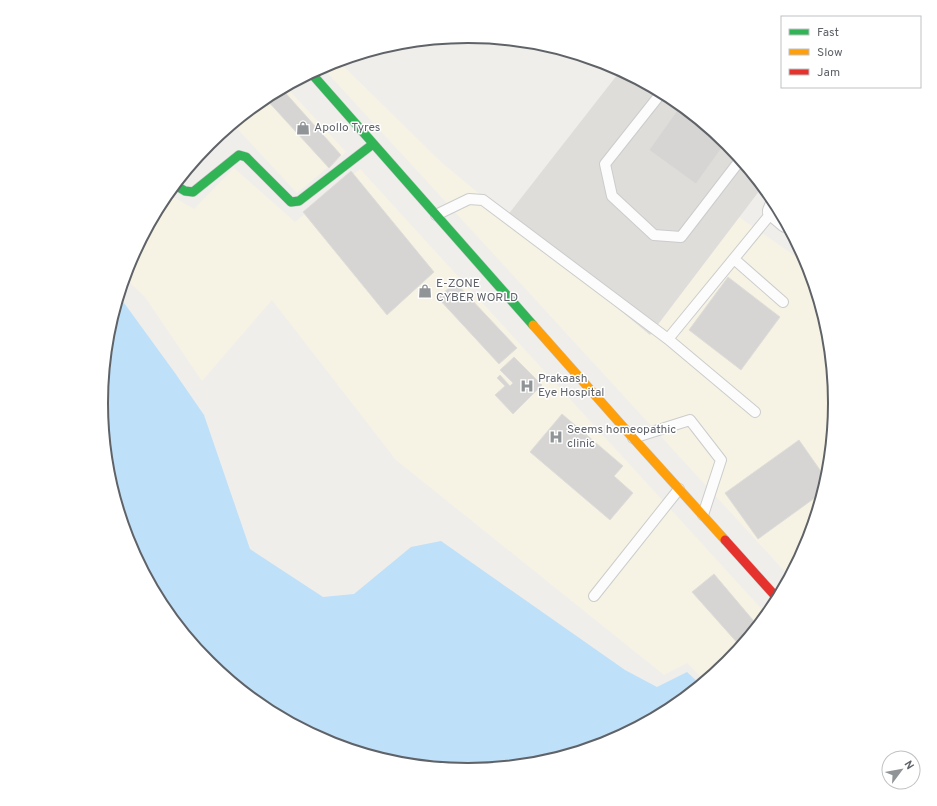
<svg xmlns="http://www.w3.org/2000/svg" width="937" height="806" font-family="Overpass,sans-serif">
<rect width="100%" height="100%" fill="#efeeea"/>
<!-- commercial -->
<path fill="#f7f3e4" d="M 338,61 L 442,163 L 650,335 L 739,217 L 809,266 L 828,332 L 835,403 L 828,475 L 807,544 L 790,577 L 322,67 L 328,64 Z
M 286,87 L 346,152 L 297,193 L 233,124 L 265,98 Z
M 234,168 L 295,222 L 360,169 L 767,615 L 728,663 L 705,681 L 687,663 L 664,675 L 396,460 L 272,300 L 202,381 L 145,297 L 125,278 L 130,262 L 163,199 L 168,194 L 194,209 Z"/>
<!-- industrial -->
<path fill="#dfddda" d="M 621,70 L 673,98 L 728,144 L 763,186 L 650,335 L 507,216 Z"/>
<!-- water -->
<path fill="#bfe0f9" d="M 119,296 L 175,373 L 204,415 L 250,549 L 323,597 L 354,594 L 411,547 L 441,541 L 625,670 L 657,687 L 687,672 L 701,685 L 672,708 L 609,742 L 540,763 L 468,770 L 397,763 L 328,742 L 264,708 L 209,662 L 163,607 L 129,543 L 109,474 L 102,403 L 109,331 Z"/>
<!-- building -->
<path fill="#d6d5d3" stroke="#deddd9" d="M 282,89 L 341,155 L 329,168 L 265,98 Z
M 681,105 L 726,142 L 696,184 L 649,150 Z
M 351,171 L 434,272 L 387,315 L 303,212 Z
M 728,277 L 780,317 L 741,370 L 689,330 Z
M 455,282 L 517,348 L 499,364 L 438,298 Z
M 514,357 L 542,385 L 513,414 L 495,395 L 505,386 L 497,378 L 500,375 L 510,386 L 513,383 L 500,370 Z
M 562,414 L 623,466 L 614,476 L 633,493 L 610,520 L 530,452 Z
M 799,440 L 827,480 L 823,492 L 758,539 L 725,493 Z
M 714,574 L 758,626 L 741,647 L 692,592 Z"/>
<g fill="none" stroke-linecap="round" stroke-linejoin="round">
<!-- lane casing -->
<g stroke="#cbcccc" stroke-width="12">
<path id="lane" d="M 662,92 L 605,164 L 612,196 L 654,235 L 681,237 L 741,159
M 436,215 L 469,199 L 483,200 L 668,339 L 755,412
M 734,259 L 783,302
M 668,339 L 773,211
M 633,438 L 690,420 L 721,460 L 703,515
M 594,596 L 679,489"/>
</g>
<!-- street casing -->
<g stroke="#cbcccc" stroke-width="22">
<path id="street" d="M 776,204 L 773,211 L 786,222"/>
</g>
<!-- fast casing -->
<g stroke="#cacacb" stroke-width="10">
<path id="fast" d="M 311,73 L 533,325
M 175,185 L 185,191 L 193,192 L 239,155 L 246,157 L 291,202 L 299,201 L 373,144"/>
</g>
<!-- slow casing -->
<g stroke="#cacacb" stroke-width="10">
<path id="slow" d="M 533,325 L 633,438 L 725,540"/>
</g>
<!-- jam casing -->
<g stroke="#cacacb" stroke-width="10">
<path id="jam" d="M 725,540 L 778,599"/>
</g>
<!-- lane -->
<use href="#lane" stroke="#fdfcfc" stroke-width="10"/>
<!-- street -->
<use href="#street" stroke="#fdfcfc" stroke-width="20"/>
<!-- fast -->
<use href="#fast" stroke="#30b455" stroke-width="9"/>
<!-- slow -->
<use href="#slow" stroke="#ff9f0a" stroke-width="9"/>
<!-- jam -->
<use href="#jam" stroke="#e5322d" stroke-width="9"/>
</g>
<!-- icons -->
<defs>
<g id="shop-bare" transform="scale(1.08)"><path d="M-5-2.5h2.3a2.7 3.5 0 0 1 5.4 0H5L5.5 6h-11ZM-1.5-2.5h3a1.5 2.3 0 0 0-3 0Z" fill="#919496" stroke="#fff" stroke-width="2.5" paint-order="stroke"/></g>
<g id="hospital-bare" transform="scale(1.08)"><path d="M-5-5h3v3.5h4V-5h3V5h-3V1.5h-4V5h-3Z" fill="#919496" stroke="#fff" stroke-width="2.5" paint-order="stroke"/></g>
</defs>
<g fill-rule="evenodd">
<use href="#shop-bare" x="303" y="128"/>
<use href="#shop-bare" x="425" y="291"/>
<use href="#hospital-bare" x="527" y="386"/>
<use href="#hospital-bare" x="556" y="437"/>
</g>
<g text-anchor="middle" dominant-baseline="central" stroke-width="3" stroke-linejoin="round" paint-order="stroke">
<!-- poi labels -->
<g font-size="12" fill="#5f6368" stroke="#fff" text-anchor="start">
<text x="314" y="128">Apollo Tyres</text>
<text x="436" y="284">E-ZONE<tspan x="436" dy="14">CYBER WORLD</tspan></text>
<text x="538" y="379">Prakaash<tspan x="538" dy="14">Eye Hospital</tspan></text>
<text x="567" y="430">Seems homeopathic<tspan x="567" dy="14">clinic</tspan></text>
</g>
</g>
<!-- crop -->
<path d="M0 0H937V806H0ZM108 403a360 360 0 1 1 720 0a360 360 0 1 1-720 0Z" fill="#fff" fill-rule="evenodd"/>
<path fill="none" stroke="#5f6368" stroke-width="2" d="M108 403a360 360 0 1 1 720 0a360 360 0 1 1-720 0Z"/>
<!-- legend -->
<rect x="781" y="16" width="140" height="72" fill="#ffffff" stroke="#bfc1c3"/>
<rect x="789" y="29" width="20" height="6" fill="#30b455" stroke="#bfc1c3"/>
<text x="817" y="36" font-size="12" fill="#5f6368">Fast</text>
<rect x="789" y="49" width="20" height="6" fill="#ff9f0a" stroke="#bfc1c3"/>
<text x="817" y="56" font-size="12" fill="#5f6368">Slow</text>
<rect x="789" y="69" width="20" height="6" fill="#e5322d" stroke="#bfc1c3"/>
<text x="817" y="76" font-size="12" fill="#5f6368">Jam</text>
<!-- north arrow -->
<g transform="translate(901 770) rotate(58)"><circle r="19" fill="#ffffff" stroke="#bfc1c3"/>
<path d="M0-3L7 15L0 10L-7 15Z" fill="#919496"/>
<text y="-6" font-size="11" font-weight="bold" text-anchor="middle" fill="#5f6368">N</text>
</g>
</svg>
